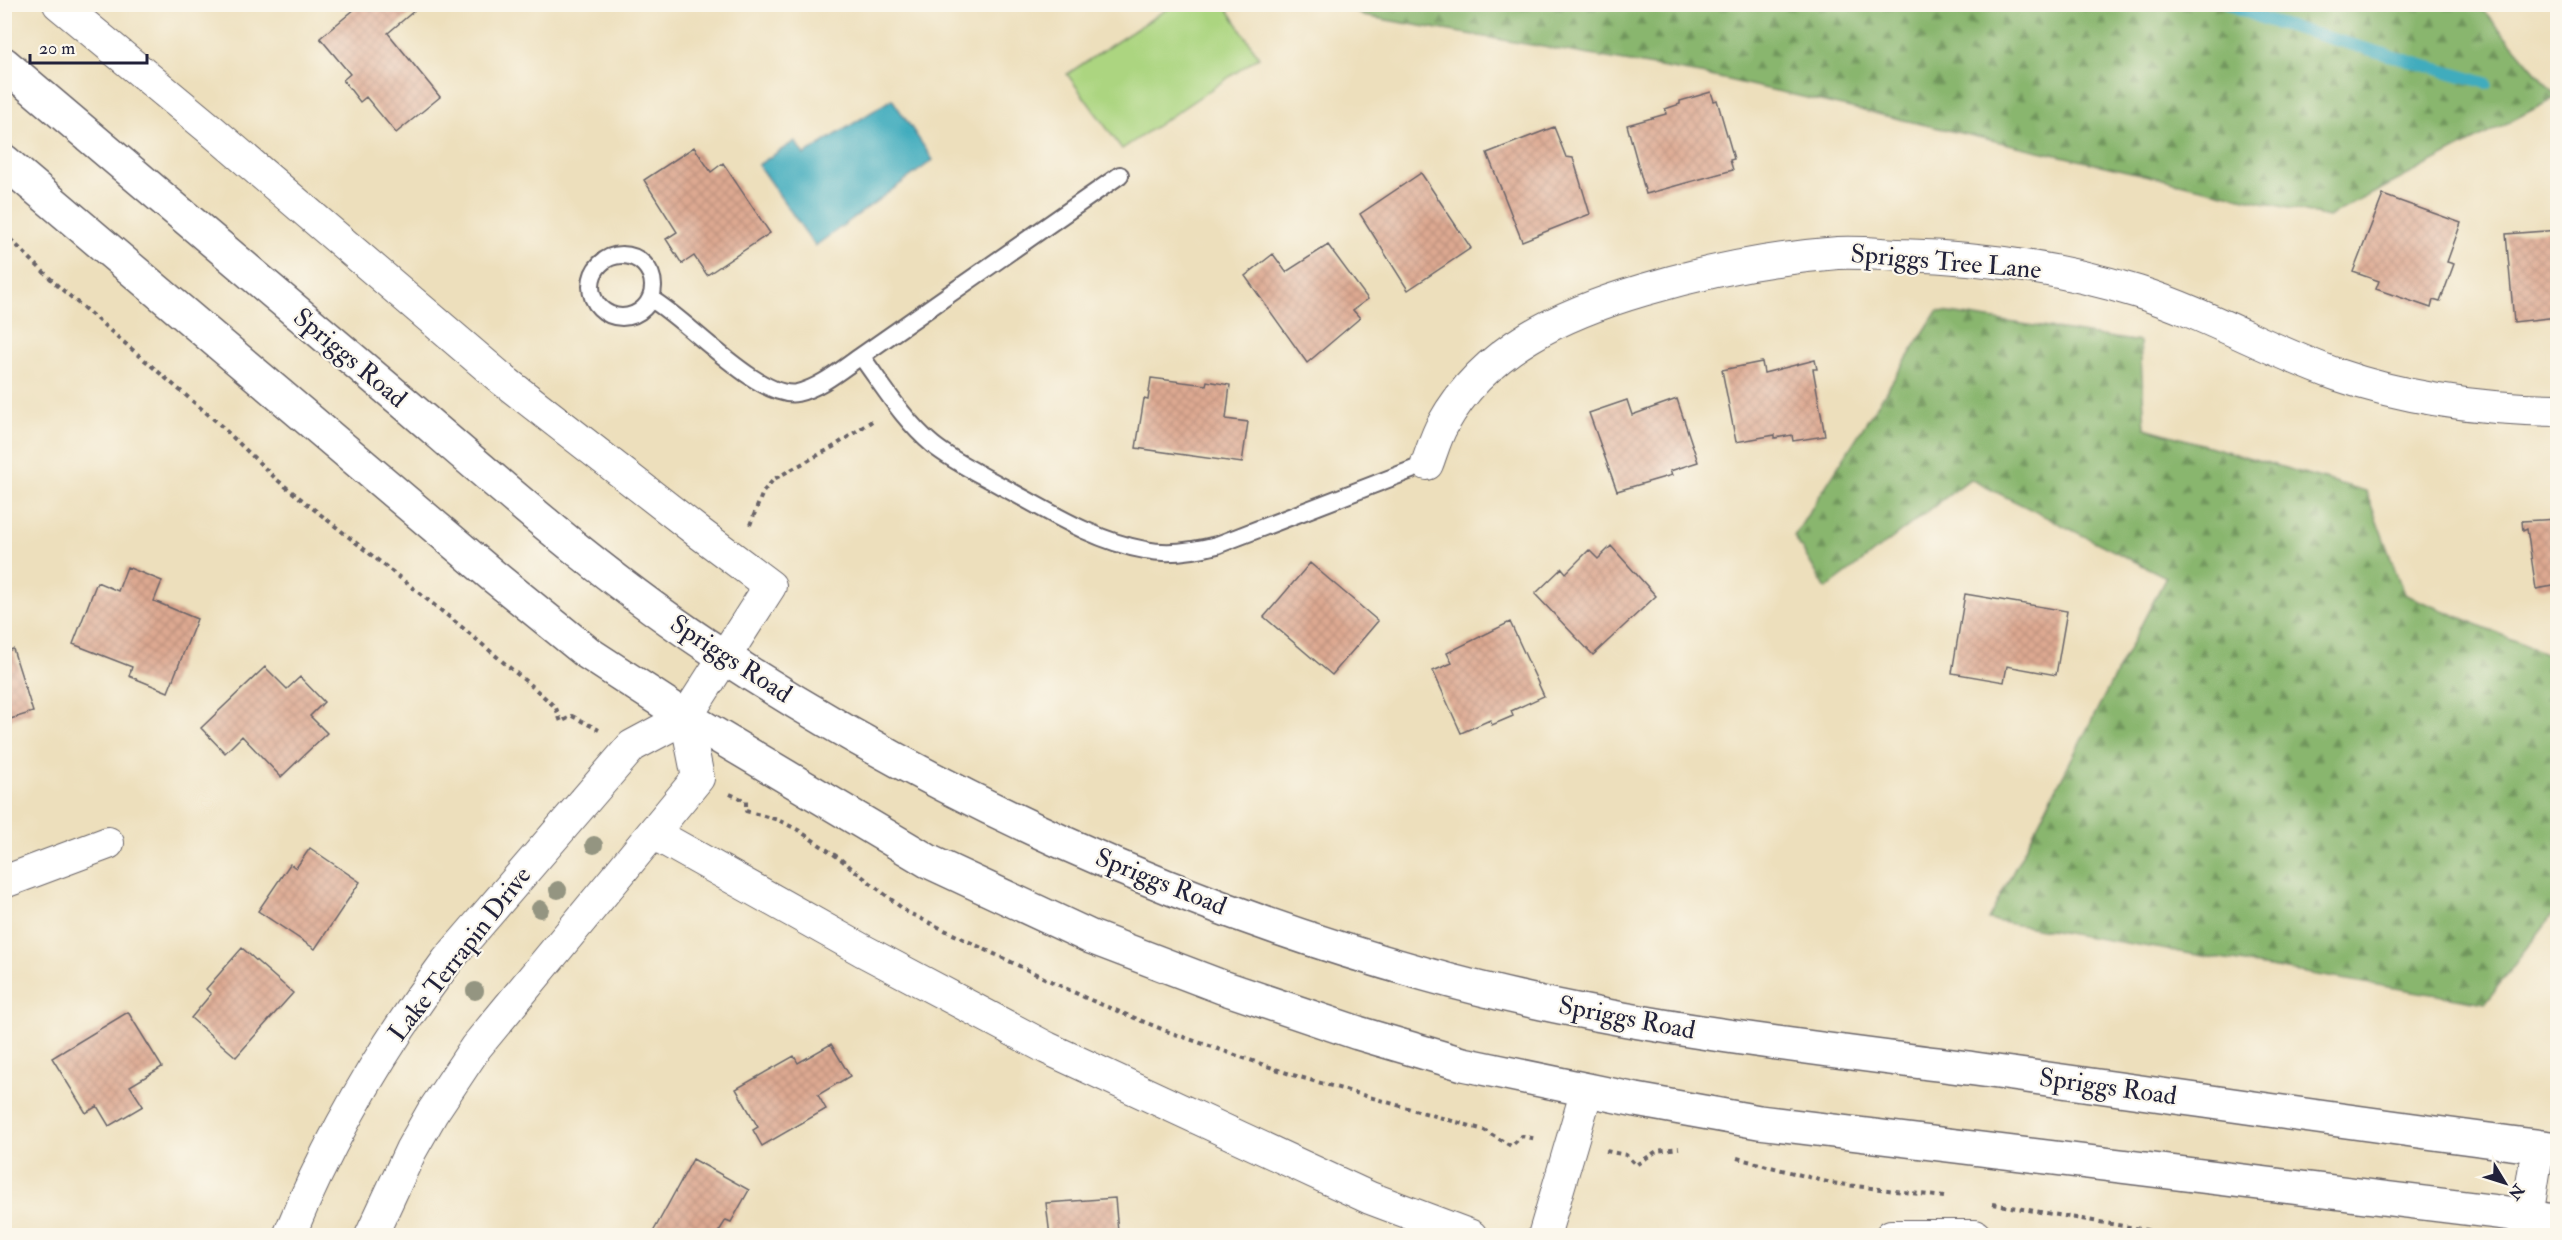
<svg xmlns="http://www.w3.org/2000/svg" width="2562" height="1240" font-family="'IM FELL Double Pica',serif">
<defs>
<pattern id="forest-firs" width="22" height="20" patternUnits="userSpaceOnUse" patternTransform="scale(1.5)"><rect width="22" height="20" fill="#89b66e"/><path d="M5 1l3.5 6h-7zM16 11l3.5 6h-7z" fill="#70945c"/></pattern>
<pattern id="building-cross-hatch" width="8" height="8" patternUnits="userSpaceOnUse" patternTransform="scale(1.5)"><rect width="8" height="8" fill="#dda991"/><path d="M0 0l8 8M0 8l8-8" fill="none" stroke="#bd917e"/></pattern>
</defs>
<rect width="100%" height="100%" fill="#fbf7ec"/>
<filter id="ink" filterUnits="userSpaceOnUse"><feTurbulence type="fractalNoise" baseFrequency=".0167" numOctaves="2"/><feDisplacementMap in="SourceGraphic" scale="12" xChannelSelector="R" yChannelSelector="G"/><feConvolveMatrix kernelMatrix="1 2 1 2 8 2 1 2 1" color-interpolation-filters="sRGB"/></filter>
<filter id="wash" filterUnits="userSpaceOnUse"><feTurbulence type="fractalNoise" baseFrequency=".008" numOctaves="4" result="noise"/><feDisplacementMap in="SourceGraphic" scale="24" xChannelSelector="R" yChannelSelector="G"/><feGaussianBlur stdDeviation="1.35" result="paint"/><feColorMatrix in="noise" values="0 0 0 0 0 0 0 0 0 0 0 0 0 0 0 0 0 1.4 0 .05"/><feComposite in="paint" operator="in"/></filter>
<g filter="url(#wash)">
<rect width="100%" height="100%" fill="#eddfbc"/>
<!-- forest -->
<path fill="url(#forest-firs)" stroke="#566c54" stroke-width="1.5" d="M 1347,5 L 2479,5 L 2557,97 L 2328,217 L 1706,75 L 1363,16 Z
M 1937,311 L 2140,342 L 2145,428 L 2366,491 L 2404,594 L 2557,658 L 2557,909 L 2485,1003 L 1988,920 L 2166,577 L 1970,479 L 1826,589 L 1794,536 Z"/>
<!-- pitch -->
<path fill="#acd580" stroke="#677c5e" stroke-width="1.5" d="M 1173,5 L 1225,5 L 1259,57 L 1122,149 L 1067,74 Z"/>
<!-- water -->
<path fill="#3facbd" stroke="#30677c" stroke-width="1.5" d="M 892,99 L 933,160 L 815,246 L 758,165 L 795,141 L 804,155 Z"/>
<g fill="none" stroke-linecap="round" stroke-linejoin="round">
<!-- stream -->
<path stroke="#3facbd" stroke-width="12" d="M 2228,4 L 2266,20 L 2486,83"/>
</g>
<g id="blocks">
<!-- building -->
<path fill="url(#building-cross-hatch)" d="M 361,4 L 422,4 L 388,33 L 440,97 L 396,133 L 366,97 L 360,102 L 343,80 L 350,74 L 320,38 Z
M 1711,92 L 1714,101 L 1717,100 L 1734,159 L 1730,160 L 1733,170 L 1646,194 L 1627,125 L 1666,114 L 1665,109 L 1680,104 L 1680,101 Z
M 1554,127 L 1566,157 L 1573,158 L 1590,214 L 1522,241 L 1487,153 Z
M 694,147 L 711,172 L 723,163 L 770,233 L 707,275 L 694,256 L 682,264 L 666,239 L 677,232 L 644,180 Z
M 1421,173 L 1471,248 L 1408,290 L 1360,214 Z
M 2383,195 L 2461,223 L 2447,262 L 2454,264 L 2440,302 L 2433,300 L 2431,308 L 2376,289 L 2379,281 L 2353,272 Z
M 2558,230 L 2558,317 L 2514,322 L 2506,234 Z
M 1328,245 L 1368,299 L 1353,310 L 1360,318 L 1307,363 L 1245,276 L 1273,254 L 1286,272 Z
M 1815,360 L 1817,369 L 1813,369 L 1825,436 L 1793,441 L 1792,435 L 1775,438 L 1775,435 L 1736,442 L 1722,370 L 1762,362 L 1764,373 Z
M 1151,378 L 1206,385 L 1207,381 L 1230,385 L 1226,419 L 1248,422 L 1242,463 L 1136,448 L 1144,399 L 1148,400 Z
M 1677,399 L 1698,462 L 1670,471 L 1672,475 L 1617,491 L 1589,413 L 1627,400 L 1632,415 Z
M 2558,519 L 2558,585 L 2536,589 L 2527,529 L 2523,531 L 2522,521 Z
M 1611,546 L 1656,596 L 1593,655 L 1535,594 L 1562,568 L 1566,573 L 1589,550 L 1598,559 Z
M 1310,563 L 1378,621 L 1332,675 L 1264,617 Z
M 127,567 L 162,581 L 154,601 L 197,619 L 168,692 L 129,676 L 132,667 L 73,644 L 97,582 L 118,591 Z
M 1965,594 L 2067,611 L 2056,675 L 2007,666 L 2004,682 L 1952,673 Z
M 1510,622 L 1544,696 L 1511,711 L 1513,716 L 1492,725 L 1490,720 L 1461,733 L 1433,671 L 1452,663 L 1447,653 Z
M 13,649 L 33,712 L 4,721 L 4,652 Z
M 265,667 L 287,689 L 300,677 L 324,702 L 310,716 L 327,733 L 281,777 L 242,736 L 225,753 L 201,728 Z
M 310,848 L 360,882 L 315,949 L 258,911 L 290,864 L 296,868 Z
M 242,948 L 293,993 L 236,1057 L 191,1018 L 211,994 L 206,989 Z
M 128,1012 L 162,1067 L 130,1086 L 143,1106 L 109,1126 L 97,1106 L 86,1113 L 52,1058 Z
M 831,1044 L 850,1076 L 818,1095 L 826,1109 L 762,1146 L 753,1130 L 758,1127 L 736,1089 L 794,1056 L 798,1063 Z
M 693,1159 L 749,1190 L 731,1222 L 726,1220 L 716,1236 L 655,1236 L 652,1234 Z
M 1115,1198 L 1118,1232 L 1113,1232 L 1113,1236 L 1050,1236 L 1046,1203 Z"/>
</g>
</g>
<g filter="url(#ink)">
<use href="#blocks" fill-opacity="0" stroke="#696468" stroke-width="1.5"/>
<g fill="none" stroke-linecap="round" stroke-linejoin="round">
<!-- service casing -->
<g stroke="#696468" stroke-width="20">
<path id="service" d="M 1120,175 L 861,356 C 883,386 904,421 933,445 C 954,462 980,474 1003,487 C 1048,511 1094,541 1145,550 C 1169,555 1194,551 1217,545 L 1427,464
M591 286a31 31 0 1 1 62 0a31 31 0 1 1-62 0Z
M 651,299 C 687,319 758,400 797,393 C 820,388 842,369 861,356"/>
</g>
<!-- minor casing -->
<g stroke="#696468" stroke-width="34">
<path id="minor" d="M 59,4 L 210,129 L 503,380 L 702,535 L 770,586 L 686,717 L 632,746 L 447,961 C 383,1046 330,1137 289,1236
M 1427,464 C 1432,451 1436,436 1443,424 C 1485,348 1564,313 1643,290 C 1707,271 1771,258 1838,253 C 1858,252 1879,254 1900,255 C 1980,257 2061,268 2138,292 C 2207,314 2270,351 2338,375 C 2410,400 2482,409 2558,410
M 653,833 L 862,950 L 1047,1048 L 1370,1198 L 1471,1236
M 4,882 L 108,843
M 371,1236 L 411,1150 L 432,1113 L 476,1047 L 698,778 L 686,717
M 1544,1236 L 1587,1090
M 1891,1236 L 1975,1236
M 2524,1236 L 2538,1147"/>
</g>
<!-- secondary casing -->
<g stroke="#696468" stroke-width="36">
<path id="secondary" d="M 4,64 C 139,178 274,293 409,407 C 510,494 611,584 723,656 C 938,797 1178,905 1425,974 C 1604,1025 1791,1045 1975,1069 C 2169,1095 2363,1125 2558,1149
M 4,161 L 492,575 L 588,653 L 686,717 L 928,861 L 1091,937 L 1222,987 L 1358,1033 L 1463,1064 L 1636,1100 L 1759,1122 L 2514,1214 L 2558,1222"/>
</g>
<!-- path -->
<path stroke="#696468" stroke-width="4" stroke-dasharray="4.5 4.5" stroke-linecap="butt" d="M 4,233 L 58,286 L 217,422 L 276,479 L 463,628 L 542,695 L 556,708 L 561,722 L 572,716 L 599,730
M 750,525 L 763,492 L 774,479 L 833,447 L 872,421
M 730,794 L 746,801 L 746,811 L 778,820 L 798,830 L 839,858 L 907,912 L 1088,999 L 1169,1032 L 1293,1075 L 1484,1130 L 1511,1146 L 1522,1136 L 1537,1139
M 1606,1151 L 1626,1155 L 1636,1165 L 1657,1151 L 1679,1148
M 1737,1158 L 1831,1183 L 1944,1197
M 1993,1204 L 2182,1236"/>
<!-- service -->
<use href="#service" stroke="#fff" stroke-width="16"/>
<!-- minor -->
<use href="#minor" stroke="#fff" stroke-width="32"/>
<!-- secondary -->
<use href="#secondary" stroke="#fff" stroke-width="33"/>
</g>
<!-- trees -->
<g fill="#949581">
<circle cx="594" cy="845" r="9"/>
<circle cx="558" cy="890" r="9"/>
<circle cx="540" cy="909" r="9"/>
<circle cx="475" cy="991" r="9"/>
</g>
</g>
<g text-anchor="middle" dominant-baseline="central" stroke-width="4.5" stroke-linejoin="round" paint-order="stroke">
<!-- street labels -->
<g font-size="26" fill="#22223b" stroke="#fbf7ec">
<text transform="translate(1946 262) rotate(5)">Spriggs Tree Lane</text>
<text transform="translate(350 358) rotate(40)">Spriggs Road</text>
<text transform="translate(731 659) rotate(33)">Spriggs Road</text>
<text transform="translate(1161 882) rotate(22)">Spriggs Road</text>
<text transform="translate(460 954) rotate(-52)">Lake Terrapin Drive</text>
<text transform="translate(1627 1018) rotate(11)">Spriggs Road</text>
<text transform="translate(2108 1087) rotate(8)">Spriggs Road</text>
</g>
</g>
<!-- margin -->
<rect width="2562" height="1240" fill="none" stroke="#fbf7ec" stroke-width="24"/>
<!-- north arrow -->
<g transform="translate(2505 1183) rotate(128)" stroke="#fbf7ec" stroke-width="4.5" paint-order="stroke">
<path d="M0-4.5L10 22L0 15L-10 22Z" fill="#22223b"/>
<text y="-9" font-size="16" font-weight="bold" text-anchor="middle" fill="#22223b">N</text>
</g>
<!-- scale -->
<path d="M30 54v9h117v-9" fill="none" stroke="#22223b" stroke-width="3"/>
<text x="39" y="54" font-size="18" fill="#22223b" stroke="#fbf7ec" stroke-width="4.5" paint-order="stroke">20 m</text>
</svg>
